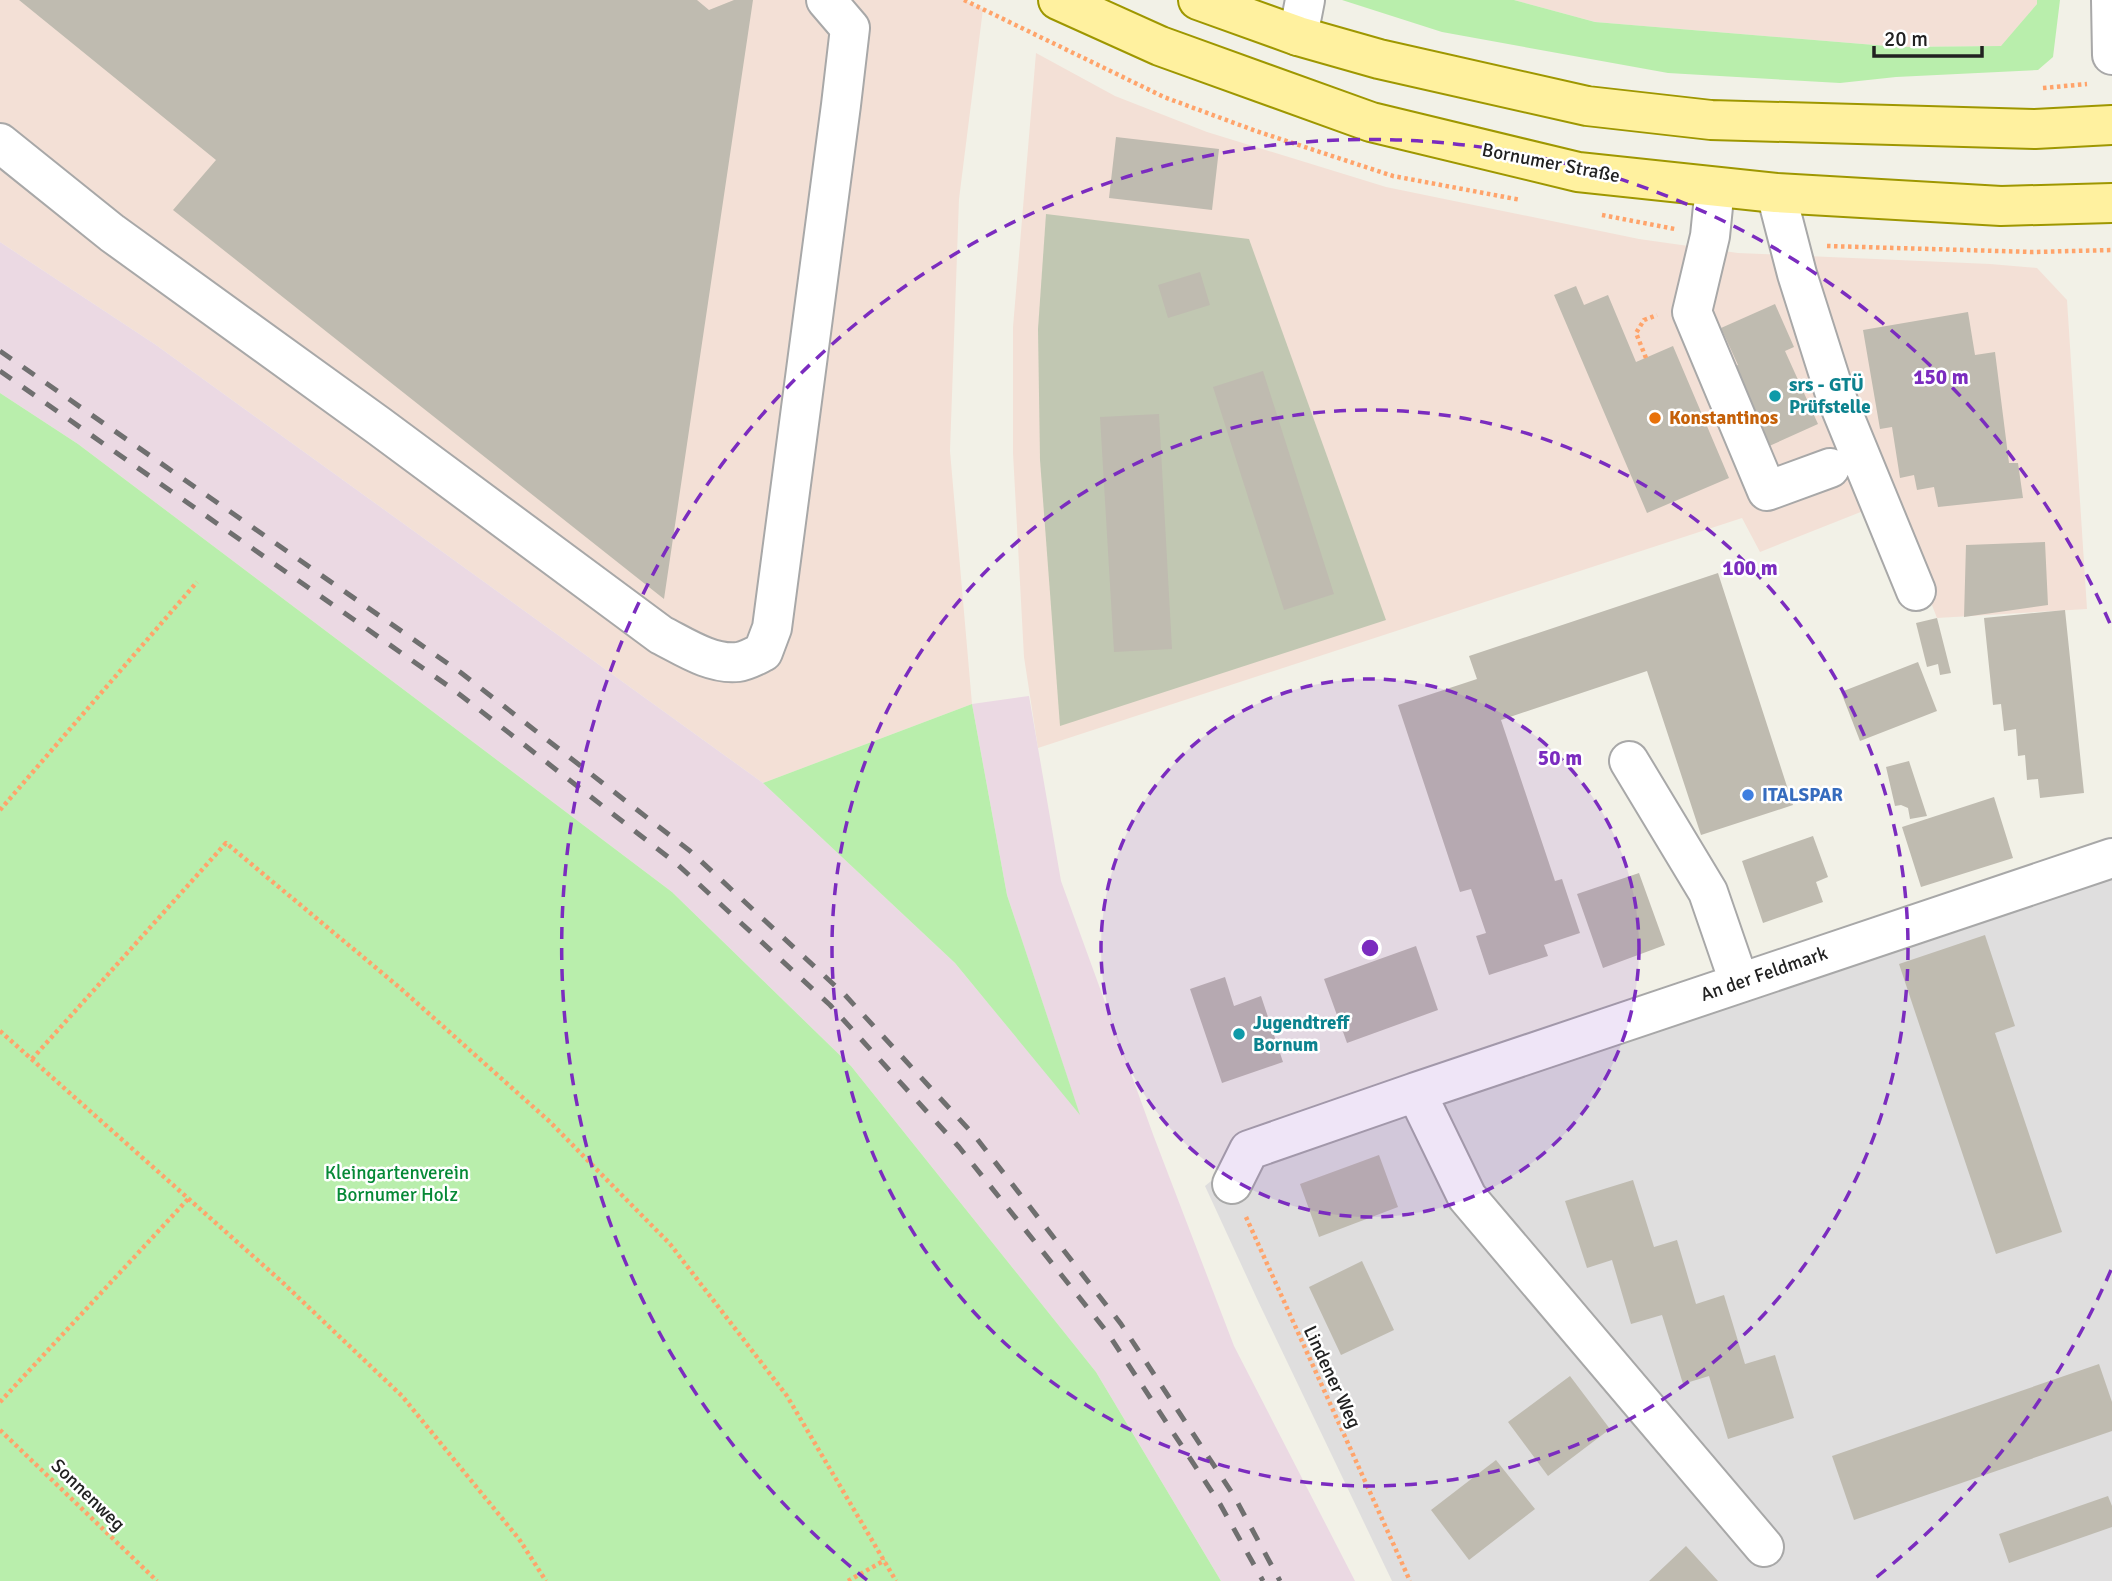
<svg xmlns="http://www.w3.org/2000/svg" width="2112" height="1581" font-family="Signika,sans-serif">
<rect width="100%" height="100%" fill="#f2f1e7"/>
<!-- residential -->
<path fill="#dfdede" d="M 2112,858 L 2112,1581 L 1392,1581 L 1258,1301 L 1205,1186 L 1249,1150 Z"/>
<!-- commercial -->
<path fill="#f3e0d6" d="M 0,0 L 964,0 L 983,9 L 959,199 L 950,451 L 972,704 L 763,783 L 156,345 L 0,242 Z
M 1514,0 L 2037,0 L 2037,4 L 2002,46 L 1899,47 L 1595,22 Z
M 1036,53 L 1115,96 L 1207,132 L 1386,187 L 1639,239 L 1738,253 L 1990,264 L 2037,268 L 2067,300 L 2087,609 L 1937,618 L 1891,500 L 1760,552 L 1742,518 L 1038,748 L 1024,657 L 1013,453 L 1013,327 Z"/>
<!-- industrial -->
<path fill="#ebd9e3" d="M 0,242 L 156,345 L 763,783 L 955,963 L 1079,1113 L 1007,895 L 972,704 L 1029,696 L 1061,881 L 1154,1137 L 1234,1346 L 1355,1581 L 1221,1581 L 1096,1372 L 851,1066 L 672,892 L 78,444 L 0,393 Z"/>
<!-- construction -->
<path fill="#c1c7b2" d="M 1046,214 L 1249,239 L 1386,620 L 1060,726 L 1040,460 L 1038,329 Z"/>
<!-- grass -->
<path fill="#b9eeac" d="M 1342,0 L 1514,0 L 1595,22 L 1899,47 L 2001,46 L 2037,4 L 2037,0 L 2060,0 L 2053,57 L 2038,70 L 1896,77 L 1840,83 L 1668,73 L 1442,32 Z
M 0,393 L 78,444 L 672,892 L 851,1066 L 1096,1372 L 1221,1581 L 0,1581 Z
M 972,704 L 1007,895 L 1080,1115 L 955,963 L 763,783 Z"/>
<!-- building -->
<path fill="#bfbbb0" d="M 19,0 L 697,0 L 709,10 L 734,0 L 753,0 L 664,599 L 173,210 L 216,160 Z
M 1116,137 L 1219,149 L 1212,210 L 1109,198 Z
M 1200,272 L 1210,305 L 1168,318 L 1158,285 Z
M 1576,286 L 1584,305 L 1608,295 L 1636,362 L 1673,346 L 1729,478 L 1647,513 L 1554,295 Z
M 1775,304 L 1794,347 L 1785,351 L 1818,424 L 1767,447 L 1732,367 L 1738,365 L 1721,328 Z
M 1968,312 L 1975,355 L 1995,352 L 2009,463 L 2018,463 L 2023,498 L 1938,507 L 1934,487 L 1917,490 L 1914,475 L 1900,478 L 1892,427 L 1880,429 L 1863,330 Z
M 1263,371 L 1334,594 L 1284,610 L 1213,387 Z
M 1159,414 L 1172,649 L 1114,652 L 1100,417 Z
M 2045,542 L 2048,605 L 1964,617 L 1966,545 Z
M 1718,573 L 1793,805 L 1701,835 L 1647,671 L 1501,720 L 1555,881 L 1562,879 L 1580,933 L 1544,945 L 1548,956 L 1489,975 L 1476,936 L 1486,933 L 1471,889 L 1460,892 L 1398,705 L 1477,679 L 1469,656 Z
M 2065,610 L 2084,793 L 2040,798 L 2038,779 L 2027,780 L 2025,755 L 2018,756 L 2016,729 L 2004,731 L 2001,704 L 1993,705 L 1984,618 Z
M 1937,618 L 1951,673 L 1940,675 L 1938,664 L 1927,667 L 1916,623 Z
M 1918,662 L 1937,711 L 1860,741 L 1841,692 Z
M 1909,761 L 1927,816 L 1910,819 L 1908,808 L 1901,805 L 1895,806 L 1886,767 Z
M 1994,797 L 2013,858 L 1921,887 L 1902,827 Z
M 1813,836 L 1828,877 L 1816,882 L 1823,902 L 1763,923 L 1742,861 Z
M 1639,873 L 1665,945 L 1603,968 L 1577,894 Z
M 1985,935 L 2015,1026 L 1995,1033 L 2062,1232 L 1996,1254 L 1899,964 Z
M 1416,946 L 1438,1010 L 1347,1043 L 1324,979 Z
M 1225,977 L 1234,1006 L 1261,996 L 1283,1062 L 1222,1083 L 1190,989 Z
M 1379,1155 L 1398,1207 L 1319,1237 L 1300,1184 Z
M 1633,1180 L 1654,1247 L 1677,1240 L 1696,1304 L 1724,1295 L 1745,1364 L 1775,1355 L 1794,1418 L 1728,1439 L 1709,1376 L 1683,1384 L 1662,1315 L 1631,1324 L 1612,1260 L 1587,1268 L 1565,1201 Z
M 1362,1261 L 1394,1330 L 1341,1355 L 1309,1287 Z
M 2099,1364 L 2112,1402 L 2112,1431 L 1854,1520 L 1832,1456 Z
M 1570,1376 L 1610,1429 L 1548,1476 L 1508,1422 Z
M 1496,1460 L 1535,1509 L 1469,1560 L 1431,1510 Z
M 2108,1496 L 2112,1506 L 2112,1527 L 2009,1563 L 1999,1534 Z
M 1686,1546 L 1718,1581 L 1649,1581 Z"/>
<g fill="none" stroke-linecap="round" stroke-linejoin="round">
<!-- minor casing -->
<g stroke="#a8a8a8" stroke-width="42">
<path id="minor" d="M 2111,0 L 2112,55
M 1298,36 L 1305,0
M 0,143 L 112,233 L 379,426 L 661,635 C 683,646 711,665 738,662 C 746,661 755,656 763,652 L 772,628 L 841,105 L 850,28 L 826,0
M 1715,187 L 1710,236 L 1692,312 L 1767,491 L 1830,468
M 1776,193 L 1797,274 L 1835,394 L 1916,591
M 1629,761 L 1708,892 L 1739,982
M 1232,1184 L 1249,1150 L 1416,1092
M 1764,1547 L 1467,1197 L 1416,1092 L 2112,858"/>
</g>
<!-- major casing -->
<g stroke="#9e9700" stroke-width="42">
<path id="major" d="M 1058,0 L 1160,46 L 1371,122 L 1578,172 L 1776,193 L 2001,206 L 2112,203
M 1198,0 L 1298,36 L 1379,59 L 1587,106 L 1711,120 L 2035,129 L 2112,125"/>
</g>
<!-- path -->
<path stroke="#ffa46b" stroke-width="4.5" stroke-dasharray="3.5 3.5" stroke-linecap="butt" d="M 964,0 L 1164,97 L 1256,131 L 1393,176 L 1521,200
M 2043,88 L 2087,84
M 1602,215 L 1675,229
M 1827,246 L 2033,252 L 2112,250
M 1646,358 L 1636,333 L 1644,320 L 1657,315
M 0,810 L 197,582
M 0,1031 L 281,1281 L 402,1396 L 519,1539 L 546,1581
M 32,1059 L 226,843 L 399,987 L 549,1121 L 670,1244 L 787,1396 L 896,1581
M 1246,1217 L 1410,1581
M 0,1402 L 189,1198
M 0,1430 L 157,1581
M 848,1581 L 885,1560"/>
<!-- minor -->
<use href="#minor" stroke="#fff" stroke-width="38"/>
<!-- major -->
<use href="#major" stroke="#fff19f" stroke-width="38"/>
<!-- rail -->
<path stroke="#6f6f6f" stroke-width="5" stroke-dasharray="14 14" stroke-linecap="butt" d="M 0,351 L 460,672 L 690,851 L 845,995 L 974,1135 L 1121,1324 L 1234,1496 L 1280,1581
M 0,371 L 454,690 L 677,864 L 830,1005 L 959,1147 L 1107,1332 L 1220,1504 L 1263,1581"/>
</g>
<!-- distance rings -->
<circle cx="1370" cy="948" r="269" fill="#7b2cbf" fill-opacity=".12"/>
<g fill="none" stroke="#7b2cbf" stroke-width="3.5" stroke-dasharray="12 9">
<circle cx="1370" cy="948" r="269"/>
<circle cx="1370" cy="948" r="538"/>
<path d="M2111 1270A808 808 0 0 1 1873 1580M867 1580A808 808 0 1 1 2111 626"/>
</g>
<!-- markers -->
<g fill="#0f9aa8" stroke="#fff" stroke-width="2.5">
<circle cx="1775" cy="396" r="7"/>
<circle cx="1239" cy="1034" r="7"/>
</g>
<circle fill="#e8710a" stroke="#fff" stroke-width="2.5" cx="1655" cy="418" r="7"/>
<circle fill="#3f7fe0" stroke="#fff" stroke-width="2.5" cx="1748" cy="795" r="7"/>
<g text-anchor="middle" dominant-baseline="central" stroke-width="5" stroke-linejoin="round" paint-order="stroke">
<!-- street labels -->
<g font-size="19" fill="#212121" stroke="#fff">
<text transform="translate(1551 163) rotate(11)">Bornumer Straße</text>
<text transform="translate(1764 974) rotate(-19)">An der Feldmark</text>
<text transform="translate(1332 1377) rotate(65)">Lindener Weg</text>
<text transform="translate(88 1495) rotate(44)">Sonnenweg</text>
</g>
<!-- culture labels -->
<g font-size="19" font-weight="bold" fill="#0d838f" stroke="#fff" text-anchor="start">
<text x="1789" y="385">srs - GTÜ<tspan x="1789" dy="22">Prüfstelle</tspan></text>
<text x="1253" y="1023">Jugendtreff<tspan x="1253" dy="22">Bornum</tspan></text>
</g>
<!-- food labels -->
<g font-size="19" font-weight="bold" fill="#c56008" stroke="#fff" text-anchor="start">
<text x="1669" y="418">Konstantinos</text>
</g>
<!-- shop labels -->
<g font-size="19" font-weight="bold" fill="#366cbe" stroke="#fff" text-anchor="start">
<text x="1762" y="795">ITALSPAR</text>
</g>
<!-- park labels -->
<g font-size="19" fill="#058936" stroke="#fff">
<text x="397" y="1173">Kleingartenverein<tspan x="397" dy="22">Bornumer Holz</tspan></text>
</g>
</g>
<circle cx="1370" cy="948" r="10" fill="#7b2cbf" stroke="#fff" stroke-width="3.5"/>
<g font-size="21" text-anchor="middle" font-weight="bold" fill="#7b2cbf" stroke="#fff" stroke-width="5" stroke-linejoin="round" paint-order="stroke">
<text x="1941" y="384">150 m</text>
<text x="1750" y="575">100 m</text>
<text x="1560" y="765">50 m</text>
</g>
<!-- scale -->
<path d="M1874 46v10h108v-10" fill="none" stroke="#212121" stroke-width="3.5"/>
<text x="1884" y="46" font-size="21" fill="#212121" stroke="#ffffff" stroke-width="5" paint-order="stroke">20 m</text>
</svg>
